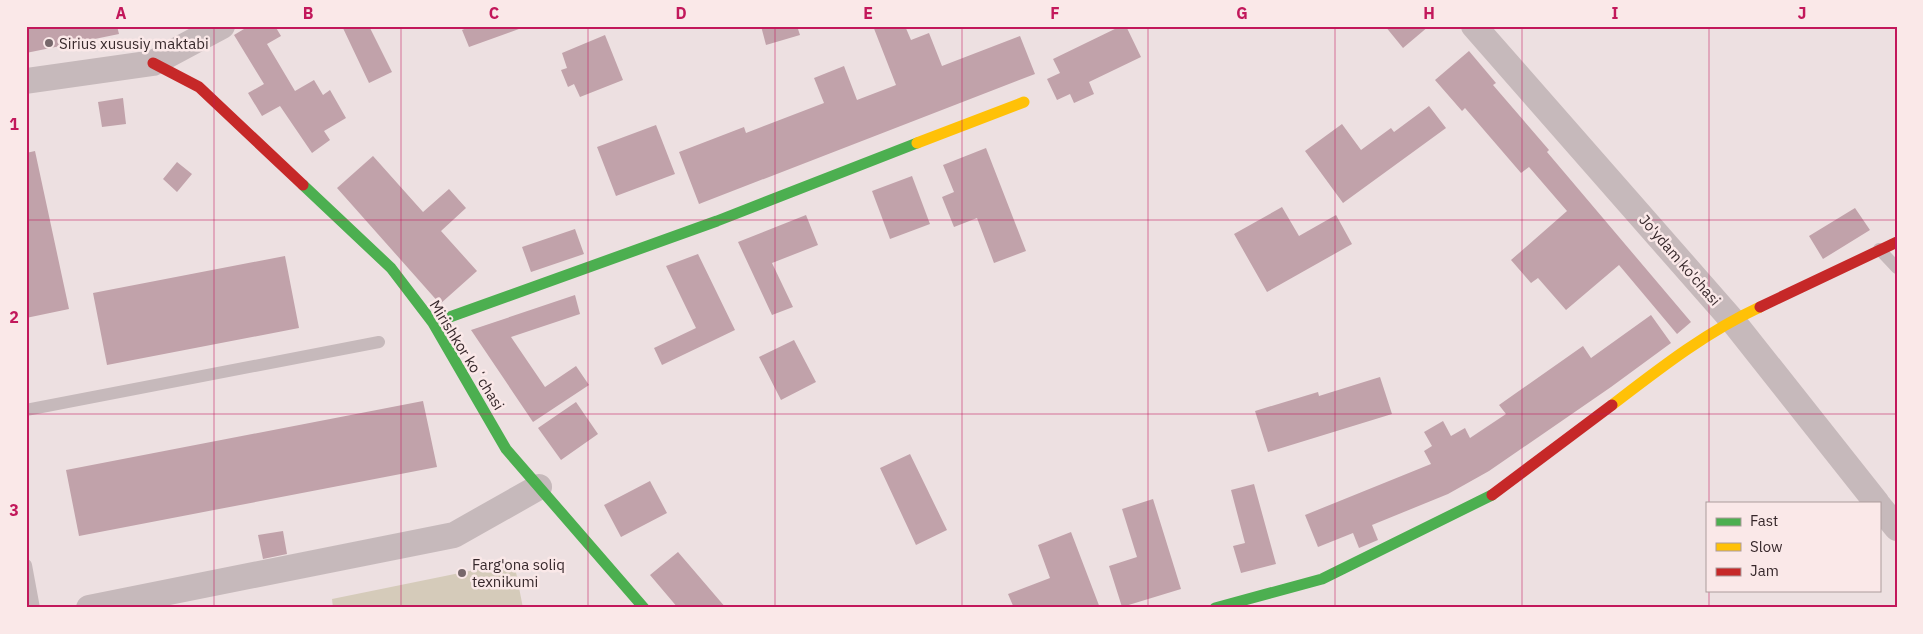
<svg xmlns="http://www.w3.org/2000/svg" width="1923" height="634" font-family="'IBM Plex Sans',sans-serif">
<rect width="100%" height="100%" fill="#ede0e1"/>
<!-- green -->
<path fill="#d5cbba" d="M 514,562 L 523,608 L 333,608 L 332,599 Z"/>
<!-- building -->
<path fill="#c1a2aa" d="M 26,26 L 117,26 L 119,34 L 26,53 Z
M 249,26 L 275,26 L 281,36 L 267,44 L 295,91 L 314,80 L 323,95 L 330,90 L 346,118 L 324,131 L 330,140 L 312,153 L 280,106 L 262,116 L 248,93 L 264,84 L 234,35 Z
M 342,26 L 369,26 L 392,72 L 369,83 Z
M 471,26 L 527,26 L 469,47 L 462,30 Z
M 761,26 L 797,26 L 800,35 L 766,45 Z
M 873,26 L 905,26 L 911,40 L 929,33 L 942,66 L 1020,36 L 1035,74 L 699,204 L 679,152 L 744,127 L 746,133 L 824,103 L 814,78 L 844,66 L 857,100 L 896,85 Z
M 1121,26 L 1126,26 L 1141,57 L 1089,82 L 1094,94 L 1074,103 L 1070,94 L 1057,100 L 1047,79 L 1060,73 L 1053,59 Z
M 1385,26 L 1429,26 L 1403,48 Z
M 605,35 L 623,80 L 580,97 L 574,84 L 568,87 L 561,70 L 567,68 L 562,53 Z
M 1469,51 L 1496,83 L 1493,85 L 1549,150 L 1547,152 L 1691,322 L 1677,334 L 1619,265 L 1566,310 L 1538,278 L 1531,283 L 1511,260 L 1567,211 L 1529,167 L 1521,173 L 1465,108 L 1462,111 L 1435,80 Z
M 123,98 L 126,124 L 102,127 L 98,102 Z
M 1429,106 L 1446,128 L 1343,203 L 1305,151 L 1342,124 L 1361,150 L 1391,128 L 1394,132 Z
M 656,125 L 675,174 L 616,196 L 597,147 Z
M 986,148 L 1026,251 L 994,263 L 977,218 L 954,227 L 942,197 L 954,192 L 943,165 Z
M 35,151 L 69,309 L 26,318 L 26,153 Z
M 373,156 L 423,212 L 449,189 L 466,208 L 441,231 L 477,271 L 440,304 L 337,188 Z
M 177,162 L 192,174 L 177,192 L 163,179 Z
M 912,176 L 930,224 L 890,239 L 872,191 Z
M 1282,207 L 1299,236 L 1336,215 L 1352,244 L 1267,292 L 1234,234 Z
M 1855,208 L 1870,230 L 1823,259 L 1809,236 Z
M 806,215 L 818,245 L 772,263 L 793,307 L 772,315 L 738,242 Z
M 575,229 L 584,254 L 531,272 L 522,247 Z
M 698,254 L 735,330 L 662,365 L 654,348 L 696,328 L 666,266 Z
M 285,256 L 299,328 L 107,365 L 93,293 Z
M 575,295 L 580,314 L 511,337 L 545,387 L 576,366 L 589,385 L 533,422 L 471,330 Z
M 1651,315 L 1671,343 L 1611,387 L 1489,471 L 1448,494 L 1372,525 L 1378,540 L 1359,548 L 1353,533 L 1318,547 L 1305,515 L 1431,464 L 1424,451 L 1432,446 L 1424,432 L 1443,421 L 1451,436 L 1465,428 L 1470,438 L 1506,414 L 1499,405 L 1583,346 L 1591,358 Z
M 794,340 L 816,382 L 781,400 L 759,357 Z
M 1380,377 L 1392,414 L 1268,452 L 1255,411 L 1318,392 L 1319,396 Z
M 423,401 L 437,467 L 79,536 L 66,470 Z
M 576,402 L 598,434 L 561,460 L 538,428 Z
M 910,454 L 947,530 L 916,545 L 880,468 Z
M 650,481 L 667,513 L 621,537 L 604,505 Z
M 1254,484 L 1276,564 L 1241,573 L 1233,546 L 1245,543 L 1231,490 Z
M 1153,499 L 1181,589 L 1122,607 L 1109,566 L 1137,557 L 1122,509 Z
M 283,531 L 287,554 L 263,559 L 258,535 Z
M 1071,532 L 1100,608 L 1014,608 L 1008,594 L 1050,578 L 1038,545 Z
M 678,552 L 726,608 L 678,608 L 650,575 Z"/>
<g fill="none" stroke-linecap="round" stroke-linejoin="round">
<!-- lane -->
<path stroke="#c6b9bb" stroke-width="12" d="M 1879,249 L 1897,268
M 26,410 L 379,342
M 26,565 L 34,608"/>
<!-- street -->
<path stroke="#c6b9bb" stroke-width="26" d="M 1474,26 L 1732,320 L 1877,503
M 26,81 L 153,63 L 222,26
M 1879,506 L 1897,528
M 89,608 L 454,535 L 539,487"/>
<!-- fast -->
<path stroke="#4caf50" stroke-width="11" d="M 303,185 L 391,268 L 433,323 L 506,449 L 644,608
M 433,323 L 717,221 L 917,143
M 1215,608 L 1322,579 L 1492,495"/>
<!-- slow -->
<path stroke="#ffc107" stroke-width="11" d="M 917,143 L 1024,102
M 1612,405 C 1659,369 1706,332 1760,307"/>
<!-- jam -->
<path stroke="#c62828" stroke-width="11" d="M 153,63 L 199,87 L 303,185
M 1760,307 L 1897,242
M 1492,495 L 1612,405"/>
</g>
<!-- grid -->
<path fill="none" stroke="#c2185b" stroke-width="1" stroke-opacity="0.55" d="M 214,26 L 214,608M 401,26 L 401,608M 588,26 L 588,608M 775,26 L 775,608M 962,26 L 962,608M 1148,26 L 1148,608M 1335,26 L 1335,608M 1522,26 L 1522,608M 1709,26 L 1709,503M 26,220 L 1897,220M 26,414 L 1897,414M 1709,590 L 1709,608"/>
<!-- markers -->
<g fill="#77686b" stroke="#fae8e8" stroke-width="2">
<circle cx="49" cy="43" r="5"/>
<circle cx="462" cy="573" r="5"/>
</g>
<g text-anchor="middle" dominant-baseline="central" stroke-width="5" stroke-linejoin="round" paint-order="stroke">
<!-- poi labels -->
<g font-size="15" fill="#37282b" stroke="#fae8e8" text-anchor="start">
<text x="59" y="43">Sirius xususiy maktabi</text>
<text x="472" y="564">Farg'ona soliq<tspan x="472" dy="17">texnikumi</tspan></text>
</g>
<!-- street labels -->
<g font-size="15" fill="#37282b" stroke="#fae8e8">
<text transform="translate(1680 260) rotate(49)">Jo'ydam ko'chasi</text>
<text transform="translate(467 355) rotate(58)">Mirishkor koʻchasi</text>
</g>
</g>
<!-- border -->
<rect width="1923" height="634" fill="none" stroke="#fae8e8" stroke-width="55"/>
<!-- legend -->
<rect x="1706" y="502" width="175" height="90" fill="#fae8e8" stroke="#ac9b9c"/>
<rect x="1716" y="518" width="25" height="8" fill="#4caf50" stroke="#ac9b9c"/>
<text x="1750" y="526" font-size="15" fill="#37282b">Fast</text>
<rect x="1716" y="543" width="25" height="8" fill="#ffc107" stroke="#ac9b9c"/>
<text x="1750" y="552" font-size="15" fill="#37282b">Slow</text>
<rect x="1716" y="568" width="25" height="8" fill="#c62828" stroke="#ac9b9c"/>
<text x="1750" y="576" font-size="15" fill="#37282b">Jam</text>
<rect x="28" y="28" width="1868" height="578" fill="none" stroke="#c2185b" stroke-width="2"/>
<g font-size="16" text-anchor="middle" font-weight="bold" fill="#c2185b">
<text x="121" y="19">A</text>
<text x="308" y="19">B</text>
<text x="494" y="19">C</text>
<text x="681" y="19">D</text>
<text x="868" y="19">E</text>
<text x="1055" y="19">F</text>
<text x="1242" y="19">G</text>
<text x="1429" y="19">H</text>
<text x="1615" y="19">I</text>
<text x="1802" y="19">J</text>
<text x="14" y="130">1</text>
<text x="14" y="323">2</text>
<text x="14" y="516">3</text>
</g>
</svg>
